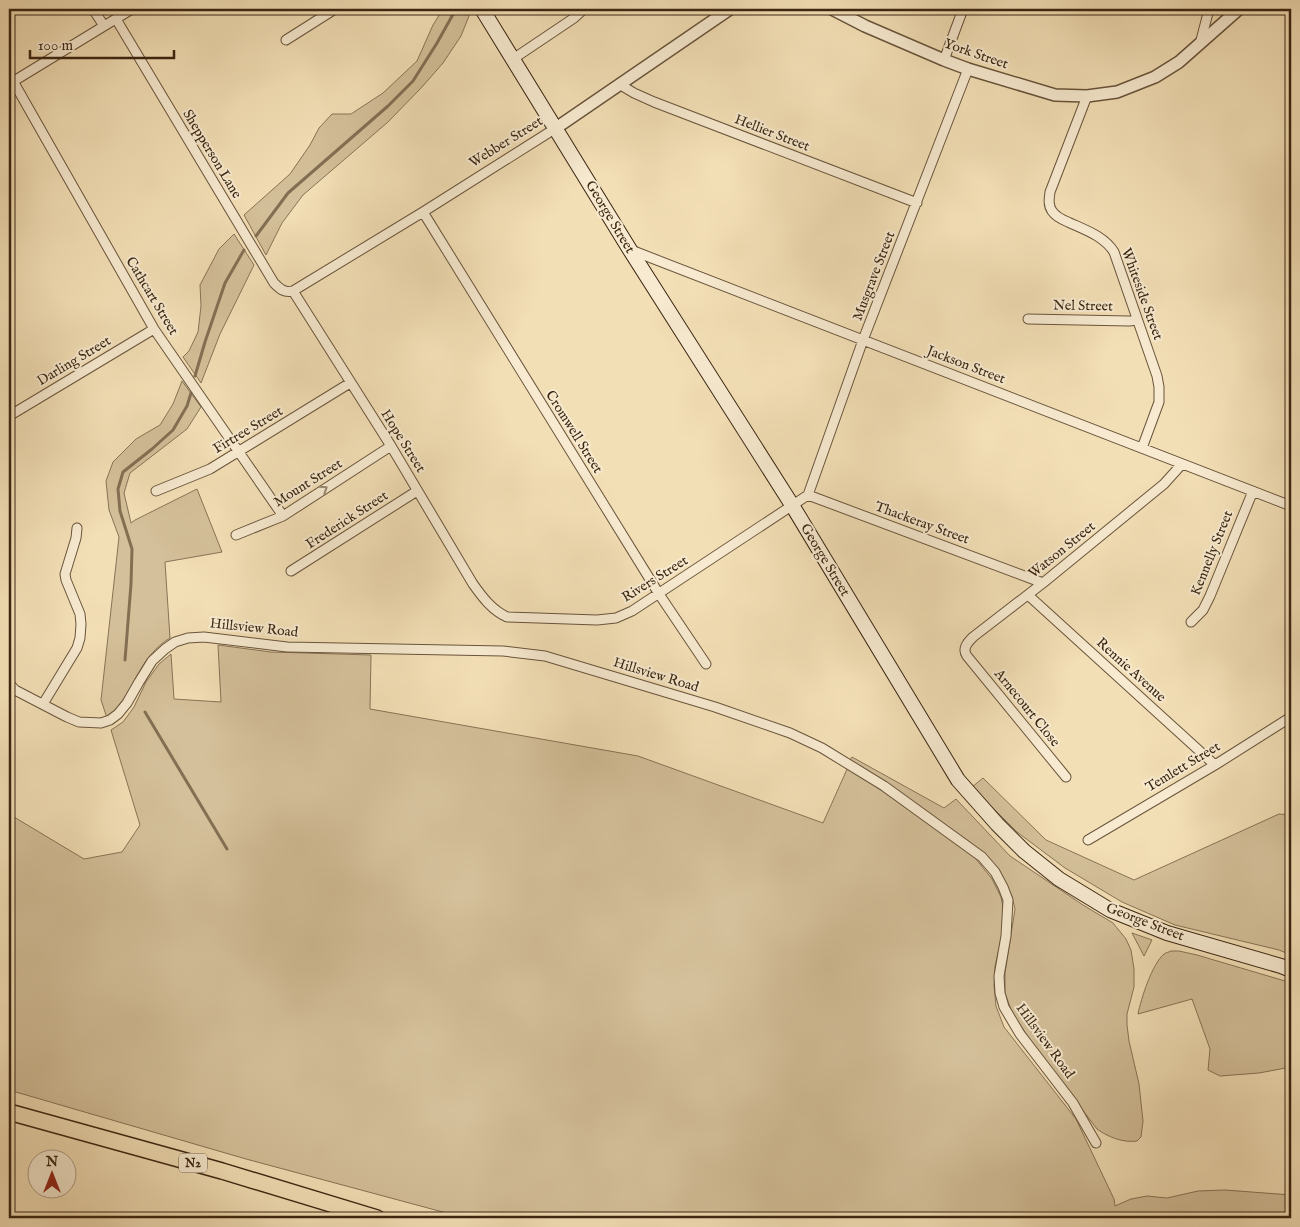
<svg xmlns="http://www.w3.org/2000/svg" width="1300" height="1227" font-family="'IM FELL English',serif">
<rect width="100%" height="100%" fill="#f3dfb6"/>
<filter id="stains"><feTurbulence type="fractalNoise" baseFrequency=".004" numOctaves="4"/><feColorMatrix values="0 0 0 0 .2 0 0 0 0 .09 0 0 0 0 .02 0 0 0 .5 -.17"/></filter>
<radialGradient id="worn" r=".72"><stop offset=".6" stop-color="#630" stop-opacity="0"/><stop offset="1" stop-color="#630" stop-opacity=".3"/></radialGradient>
<!-- green -->
<path fill="#d4c09a" stroke="#887356" d="M 443,9 L 466,9 L 469,16 L 461,36 L 443,63 L 422,87 L 388,122 L 303,195 L 282,223 L 266,255 L 244,215 L 290,174 L 310,145 L 319,128 L 332,114 L 351,114 L 383,93 L 417,61 L 433,25 Z
M 234,234 L 254,265 L 220,334 L 201,383 L 183,357 L 189,351 L 198,332 L 201,306 L 200,285 L 219,249 Z
M 182,381 L 201,407 L 187,429 L 130,473 L 124,493 L 131,523 L 135,520 L 197,489 L 222,552 L 165,562 L 170,638 C 147,652 140,672 127,694 C 121,703 115,711 107,718 L 101,700 L 119,537 L 109,510 L 106,481 L 113,462 L 136,439 L 160,425 L 173,404 Z
M 218,645 L 271,652 L 371,655 L 370,709 L 638,756 L 823,823 L 848,767 L 972,854 L 992,879 L 1001,897 L 1004,912 L 1001,940 L 995,966 L 994,986 L 996,1006 L 1004,1027 L 1076,1119 L 1114,1199 L 1115,1206 L 1131,1199 L 1147,1196 L 1167,1198 L 1198,1191 L 1225,1190 L 1291,1195 L 1291,1218 L 465,1218 L 246,1159 L 9,1090 L 9,814 L 84,859 L 122,852 L 140,825 L 111,730 L 123,722 L 134,707 L 146,682 L 159,664 L 171,654 L 174,699 L 221,702 Z
M 852,757 L 944,808 L 956,799 L 1010,856 L 1083,905 L 1113,923 L 1126,939 L 1131,950 L 1134,969 L 1134,987 L 1127,1014 L 1127,1025 L 1129,1041 L 1139,1084 L 1143,1121 L 1141,1137 L 1137,1141 C 1123,1143 1108,1137 1097,1129 L 1034,1046 L 1012,1012 L 1005,993 L 1005,973 L 1015,909 L 1012,897 L 997,869 L 984,854 L 967,840 L 850,760 Z
M 983,778 L 1046,840 L 1134,880 L 1279,814 L 1291,815 L 1291,955 L 1279,950 L 1175,925 L 1122,902 L 1065,868 L 1017,832 L 972,787 Z
M 1132,933 L 1152,940 L 1144,956 Z
M 1171,951 L 1179,951 L 1197,955 L 1285,981 L 1291,985 L 1291,1067 L 1259,1073 L 1220,1076 L 1208,1070 L 1210,1049 L 1192,999 L 1138,1014 C 1141,999 1152,964 1164,954 C 1165,953 1169,952 1171,951 Z"/>
<g fill="none" stroke-linecap="round" stroke-linejoin="round">
<!-- stream -->
<path stroke="#846f53" stroke-width="3" d="M 256,236 L 288,193 L 388,106 L 413,81 L 437,43 L 456,9
M 195,376 L 205,342 L 225,283 L 244,250
M 125,660 L 131,584 L 132,549 L 120,511 L 118,489 L 123,472 L 152,449 L 173,430 L 187,406 L 191,393
M 145,712 L 227,849"/>
<!-- minor casing -->
<g stroke="#69543b" stroke-width="11">
<path id="minor" d="M 93,9 L 104,26
M 116,19 L 274,283 C 280,289 284,293 293,291 L 423,212 L 556,128
M 286,40 L 335,9
M 1200,44 L 1209,9
M 513,59 L 574,18 L 584,9
M 944,60 L 963,9
M 13,81 L 154,329 L 283,516
M 9,84 L 132,9
M 619,84 L 634,93 L 654,102 L 917,203
M 1087,96 L 1050,192 C 1049,199 1048,205 1052,211 C 1056,217 1063,220 1068,222 C 1085,230 1104,236 1114,252 L 1157,376 L 1159,387 L 1159,402 L 1142,448
M 423,212 L 659,594 L 706,664
M 631,250 L 1291,506
M 293,291 L 391,446 L 473,584 C 483,598 492,610 507,617 L 597,620 L 616,618 L 632,611 L 808,495
M 1028,319 L 1129,321 L 1137,320
M 9,416 L 154,329
M 156,491 L 210,469 L 350,383
M 808,495 L 863,340 L 968,69
M 808,495 L 1043,583
M 236,535 L 283,516 L 391,446
M 291,571 L 417,491
M 1028,595 L 1215,765
M 1191,622 L 1203,610 L 1210,596 L 1253,491
M 9,683 L 15,690 L 67,717 L 79,722 L 101,723 L 110,720 L 118,714 L 127,703 L 139,682 L 152,661 L 165,649 L 175,642 L 188,638 L 204,637 L 287,647 L 503,651 L 545,656 L 715,707 L 790,733 L 822,748 L 884,786 L 982,857 L 995,872 L 1003,887 L 1008,900 L 1006,936 L 999,976 L 1000,993 L 1004,1007 L 1020,1034 L 1073,1103 L 1096,1143
M 43,704 L 77,648 L 80,638 L 81,624 L 80,614 L 66,580 L 65,574 L 76,538 L 77,528
M 1066,777 L 967,656 C 962,649 967,643 973,637 L 1043,583 L 1164,484 L 1182,464
M 1088,840 L 1215,765 L 1291,717"/>
</g>
<!-- tertiary casing -->
<g stroke="#69543b" stroke-width="14">
<path id="tertiary" d="M 832,9 L 865,26 L 944,60 L 968,69 L 1055,95 L 1087,96 L 1117,92 L 1155,77 L 1179,62 L 1239,9
M 556,128 L 730,9"/>
</g>
<!-- secondary casing -->
<g stroke="#3b2612" stroke-width="16">
<path id="secondary" d="M 482,9 L 630,250 L 792,505 L 958,780 L 997,824 L 1024,851 L 1059,879 L 1110,910 L 1167,933 L 1281,966 L 1291,970"/>
</g>
<!-- trunk casing -->
<g stroke="#3b2612" stroke-width="18">
<path id="trunk" d="M 9,1112 L 222,1171 L 377,1218"/>
</g>
<!-- minor -->
<use href="#minor" stroke="#f7ead0" stroke-width="9"/>
<!-- tertiary -->
<use href="#tertiary" stroke="#f7ead0" stroke-width="11"/>
<!-- secondary -->
<use href="#secondary" stroke="#f7ead0" stroke-width="14"/>
<!-- trunk -->
<use href="#trunk" stroke="#f3dfb6" stroke-width="15"/>
</g>
<!-- one-way arrows -->
<defs><path id="oneway-chevron" d="M-2-3.5L2.5 0L-2 3.5" fill="none" stroke-width="1.6" stroke-linecap="round" stroke-linejoin="round" transform="scale(1.25)"/></defs>
<use stroke="#998871" href="#oneway-chevron" transform="translate(324 489) rotate(-33)"/>
<g text-anchor="middle" dominant-baseline="central" stroke-width="4" stroke-linejoin="round" paint-order="stroke">
<!-- shield labels -->
<rect fill="#f7ead0" stroke="#73614b" stroke-width="1" x="179" y="1153.5" width="28" height="19" rx="4"/>
<g font-size="12" font-weight="bold" fill="#3b2612">
<text x="193" y="1163">N2</text>
</g>
<!-- street labels -->
<g font-size="14" fill="#3b2612" stroke="#f7ead0">
<text transform="translate(976 54) rotate(19)">York Street</text>
<text transform="translate(772 133) rotate(21)">Hellier Street</text>
<text transform="translate(506 142) rotate(-32)">Webber Street</text>
<text transform="translate(212 154) rotate(59)">Shepperson Lane</text>
<text transform="translate(610 217) rotate(59)">George Street</text>
<text transform="translate(874 276) rotate(-69)">Musgrave Street</text>
<text transform="translate(1142 294) rotate(70)">Whiteside Street</text>
<text transform="translate(152 296) rotate(59)">Cathcart Street</text>
<text transform="translate(1083 306) rotate(1)">Nel Street</text>
<text transform="translate(74 361) rotate(-31)">Darling Street</text>
<text transform="translate(966 365) rotate(21)">Jackson Street</text>
<text transform="translate(248 430) rotate(-31)">Firtree Street</text>
<text transform="translate(574 432) rotate(58)">Cromwell Street</text>
<text transform="translate(403 441) rotate(58)">Hope Street</text>
<text transform="translate(308 483) rotate(-32)">Mount Street</text>
<text transform="translate(347 520) rotate(-33)">Frederick Street</text>
<text transform="translate(922 523) rotate(20)">Thackeray Street</text>
<text transform="translate(1062 550) rotate(-39)">Watson Street</text>
<text transform="translate(1212 553) rotate(-68)">Kennelly Street</text>
<text transform="translate(825 560) rotate(59)">George Street</text>
<text transform="translate(655 579) rotate(-32)">Rivers Street</text>
<text transform="translate(254 628) rotate(6)">Hillsview Road</text>
<text transform="translate(1131 670) rotate(42)">Rennie Avenue</text>
<text transform="translate(656 675) rotate(17)">Hillsview Road</text>
<text transform="translate(1027 708) rotate(51)">Arnecourt Close</text>
<text transform="translate(1183 767) rotate(-31)">Temlett Street</text>
<text transform="translate(1145 922) rotate(21)">George Street</text>
<text transform="translate(1045 1041) rotate(54)">Hillsview Road</text>
</g>
</g>
<!-- margin -->
<rect width="1300" height="1227" fill="none" stroke="#f3dfb6" stroke-width="30"/>
<rect x="10" y="10" width="1280" height="1207" fill="none" stroke="#3b2612" stroke-width="2.5"/>
<rect x="15" y="15" width="1270" height="1197" fill="none" stroke="#3b2612"/>
<!-- north arrow -->
<g transform="translate(52 1174)"><circle r="24" fill="#f7ead0" stroke="#ac9c84"/>
<path d="M0-4L9 19L0 12L-9 19Z" fill="#8f2418"/>
<text y="-8" font-size="14" font-weight="bold" text-anchor="middle" fill="#3b2612">N</text>
</g>
<!-- scale -->
<path d="M30 50v8h144v-8" fill="none" stroke="#3b2612" stroke-width="2.5"/>
<text x="38" y="50" font-size="15" fill="#3b2612" stroke="#f7ead0" stroke-width="4" paint-order="stroke">100 m</text>
<rect width="100%" height="100%" filter="url(#stains)"/>
<rect width="100%" height="100%" fill="url(#worn)"/>
</svg>
